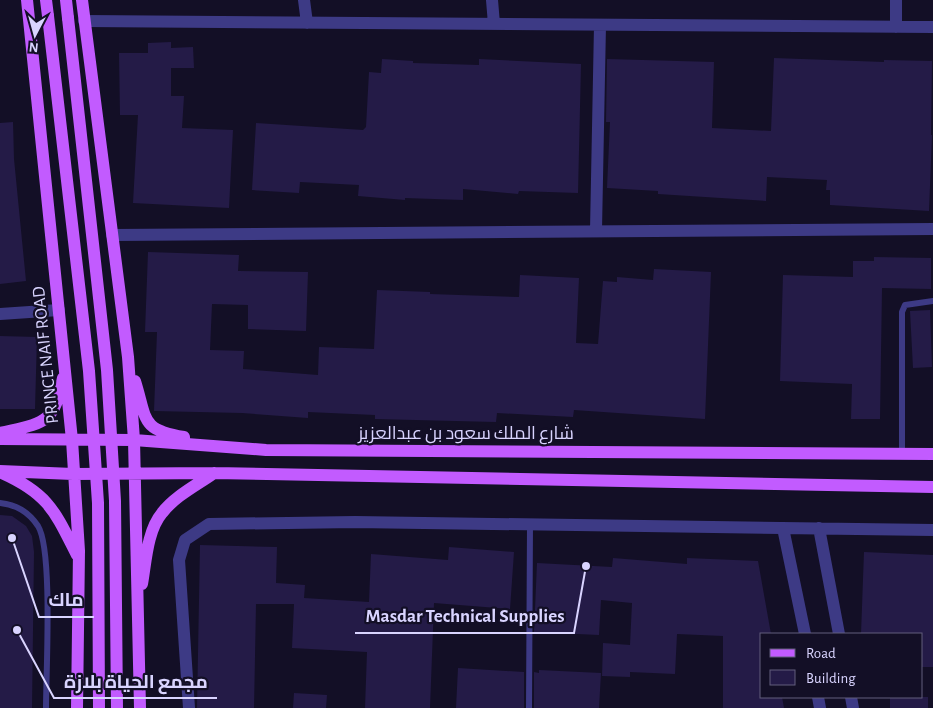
<svg xmlns="http://www.w3.org/2000/svg" width="933" height="708" font-family="'Alegreya Sans',Cairo,sans-serif">
<rect width="100%" height="100%" fill="#130f26"/>
<!-- building -->
<path fill="#241b47" d="M 171,42 L 171,48 L 193,47 L 194,68 L 171,68 L 171,96 L 184,96 L 182,128 L 233,130 L 229,208 L 133,203 L 138,115 L 120,115 L 119,53 L 148,53 L 148,43 Z
M 774,58 L 884,62 L 884,60 L 932,61 L 931,135 L 932,135 L 929,211 L 830,205 L 830,190 L 826,190 L 827,180 L 767,177 L 766,201 L 658,194 L 658,191 L 607,188 L 610,122 L 606,122 L 607,59 L 714,62 L 712,128 L 771,131 Z
M 382,59 L 413,61 L 413,63 L 479,65 L 479,59 L 581,64 L 578,193 L 519,191 L 518,194 L 463,189 L 463,200 L 405,198 L 405,200 L 358,196 L 359,185 L 300,182 L 299,193 L 252,190 L 256,123 L 363,130 L 366,127 L 369,72 L 381,73 Z
M 13,122 L 14,159 L 26,281 L 0,284 L 0,123 Z
M 148,252 L 239,255 L 238,271 L 308,272 L 306,331 L 248,329 L 248,305 L 212,304 L 210,350 L 244,351 L 243,369 L 318,375 L 319,347 L 374,349 L 377,290 L 430,292 L 430,294 L 519,297 L 520,275 L 579,278 L 576,343 L 598,344 L 603,281 L 617,282 L 617,277 L 653,280 L 654,269 L 711,272 L 705,419 L 574,410 L 573,417 L 497,413 L 496,422 L 375,419 L 375,415 L 308,412 L 308,418 L 242,413 L 154,411 L 157,332 L 145,332 Z
M 874,257 L 931,258 L 931,289 L 882,288 L 880,419 L 851,419 L 852,384 L 780,381 L 783,275 L 853,277 L 853,261 L 874,261 Z
M 930,310 L 932,367 L 913,368 L 910,311 Z
M 0,336 L 37,337 L 35,409 L 0,409 Z
M 0,515 L 12,516 L 26,526 L 32,536 L 34,552 L 32,708 L 0,708 Z
M 200,545 L 277,547 L 276,583 L 305,585 L 304,598 L 369,602 L 371,554 L 448,560 L 449,547 L 514,552 L 510,609 L 434,603 L 430,708 L 365,708 L 367,652 L 292,648 L 294,604 L 256,604 L 254,708 L 197,708 Z
M 864,552 L 933,555 L 933,667 L 922,667 L 922,634 L 861,634 Z
M 613,558 L 687,564 L 687,558 L 758,561 L 771,634 L 762,634 L 762,697 L 782,697 L 784,708 L 723,708 L 723,636 L 677,634 L 675,674 L 630,672 L 630,677 L 602,676 L 603,643 L 630,645 L 632,603 L 601,600 L 599,635 L 534,632 L 537,563 L 612,567 Z
M 458,668 L 524,672 L 524,708 L 456,708 Z
M 539,670 L 601,673 L 599,708 L 534,708 L 534,672 L 539,673 Z
M 294,693 L 327,695 L 326,708 L 293,708 Z
M 890,697 L 928,697 L 928,708 L 890,708 Z"/>
<g fill="none" stroke-linecap="round" stroke-linejoin="round">
<!-- service -->
<path stroke="#3d3a85" stroke-width="6" d="M 902,453 L 902,312 L 905,305 L 933,301
M 0,503 C 16,505 28,511 38,526 C 53,550 46,673 46,708
M 529,708 L 530,525"/>
<!-- minor -->
<path stroke="#3d3a85" stroke-width="12" d="M 304,0 L 307,23
M 492,0 L 494,24
M 84,21 L 933,27
M 896,27 L 896,0
M 596,230 L 600,25
M 112,235 L 933,229
M 0,314 L 59,310
M 783,528 L 805,634
M 819,528 L 839,634
M 818,697 L 820,708
M 851,697 L 853,708
M 189,708 L 179,560 L 185,540 L 209,524 L 355,522 L 933,530"/>
<!-- primary -->
<path stroke="#c25bff" stroke-width="12" d="M 27,0 L 72,440 L 79,551 L 77,708
M 46,0 L 48,16
M 66,0 L 68,18
M 82,0 L 128,357 L 134,440 L 140,708
M 135,381 C 147,419 140,430 184,437
M 0,433 C 43,423 54,425 63,378
M 0,439 L 134,440 L 266,450 L 933,454
M 0,471 L 73,474 L 214,473 L 933,487
M 2,473 C 49,494 55,512 77,555
M 142,584 C 146,562 147,531 162,513 C 175,496 197,485 214,473"/>
<!-- primary-bridge -->
<path stroke="#c25bff" stroke-width="12" d="M 48,16 L 89,371 L 98,503 L 99,708
M 68,18 L 107,370 L 115,501 L 117,708"/>
</g>
<g text-anchor="middle" dominant-baseline="central" stroke-width="4.5" stroke-linejoin="round" paint-order="stroke">
<!-- street labels -->
<g font-size="18" fill="#d9d4ff" stroke="#130f26">
<text transform="translate(46 355) rotate(-96)">PRINCE NAIF ROAD</text>
<text x="466" y="434">شارع الملك سعود بن عبدالعزيز</text>
</g>
</g>
<!-- callouts -->
<path fill="none" stroke="#d9d4ff" stroke-width="2" d="M12 538L39 617H94M586 566L574 633H355M17 630L54 698H217"/>
<g fill="#d9d4ff" stroke="#130f26" stroke-width="2">
<circle cx="12" cy="538" r="5"/>
<circle cx="586" cy="566" r="5"/>
<circle cx="17" cy="630" r="5"/>
</g>
<g font-size="19" text-anchor="middle" font-weight="bold" fill="#d9d4ff" stroke="#130f26" stroke-width="4.5" stroke-linejoin="round" paint-order="stroke">
<text x="66" y="606">ماك</text>
<text x="465" y="622">Masdar Technical Supplies</text>
<text x="136" y="688">مجمع الحياة بلازة</text>
</g>
<!-- legend -->
<rect x="760" y="633" width="162" height="65" fill="#130f26" stroke="#625e7d"/>
<rect x="770" y="649" width="25" height="8" fill="#c25bff" stroke="#625e7d"/>
<text x="806" y="658" font-size="15" fill="#d9d4ff">Road</text>
<rect x="770" y="670" width="25" height="15" fill="#241b47" stroke="#625e7d"/>
<text x="806" y="683" font-size="15" fill="#d9d4ff">Building</text>
<!-- north arrow -->
<g transform="translate(35 35) rotate(186)" stroke="#130f26" stroke-width="4" paint-order="stroke">
<path d="M0-4L9 19L0 12L-9 19Z" fill="#d9d4ff"/>
<text y="-8" font-size="14" font-weight="bold" text-anchor="middle" fill="#d9d4ff">N</text>
</g>
</svg>
